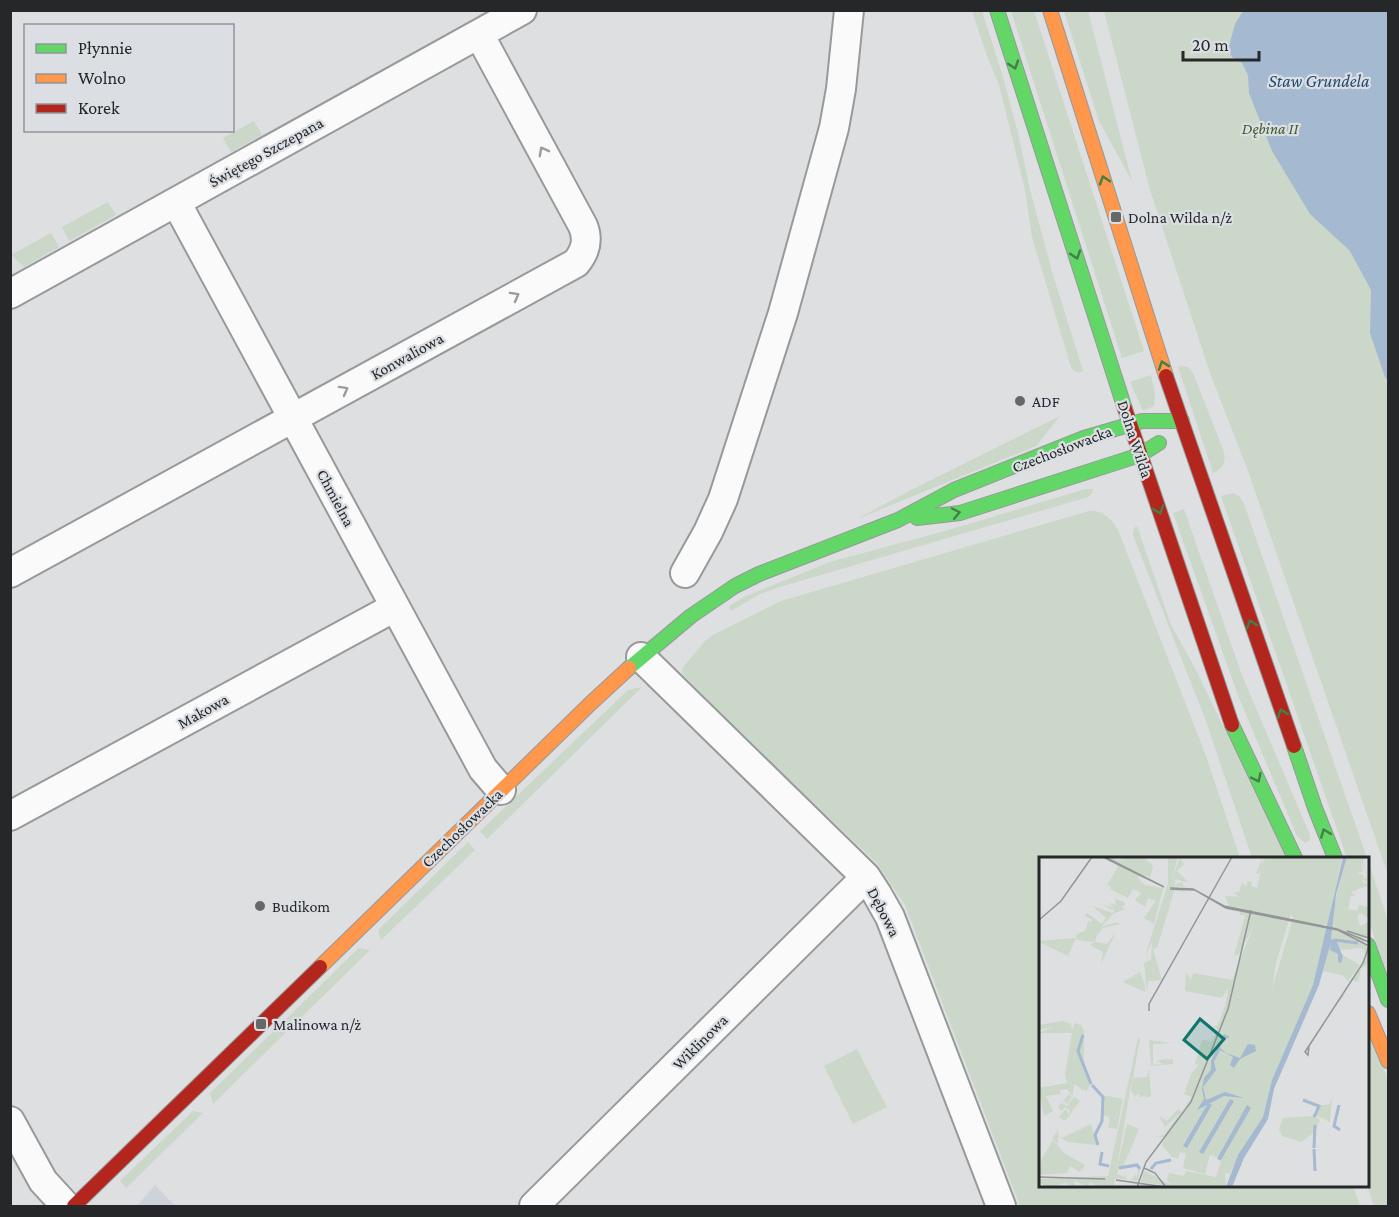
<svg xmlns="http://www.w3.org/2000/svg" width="1399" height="1217" font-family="'Crimson Pro',serif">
<rect width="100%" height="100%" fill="#dddfe1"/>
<!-- built -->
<path fill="#cdd3d9" d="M 155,1185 L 175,1206 L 137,1206 Z"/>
<!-- green -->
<path fill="#cbd7c8" d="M 972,11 L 982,11 L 1003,77 L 1018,133 L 1030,190 L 1053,275 L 1083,371 C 1077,373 1075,373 1071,367 L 1032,237 L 1025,190 L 999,85 L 987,56 Z
M 1011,11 L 1034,11 L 1144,351 L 1122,358 Z
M 1064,11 L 1088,11 L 1132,181 L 1099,121 Z
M 1104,11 L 1388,11 L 1388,875 L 1248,471 L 1210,373 L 1150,190 Z
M 254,121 L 262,135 L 231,152 L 223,138 Z
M 108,202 L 116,215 L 69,241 L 62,227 Z
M 51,233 L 59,247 L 24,267 L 11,255 Z
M 1183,366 L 1188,367 L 1193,373 L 1224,452 C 1226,464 1223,468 1213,473 L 1178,367 Z
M 1151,375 L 1155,394 L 1154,406 L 1143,411 L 1130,382 Z
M 1060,416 L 1036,446 L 857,519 L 909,491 Z
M 1086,489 L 1093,489 C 1092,495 1089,497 1085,498 L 776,588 L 756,596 L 731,611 L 729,606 L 746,596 L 830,562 L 945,531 Z
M 1234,493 L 1240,497 L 1244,504 L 1367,858 L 1347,858 L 1221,496 Z
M 1184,509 L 1241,673 L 1310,835 L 1310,840 L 1305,843 L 1297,836 L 1239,698 L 1173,513 Z
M 1089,511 C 1103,510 1111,518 1118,530 L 1206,756 L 1240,858 L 1040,858 L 1040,1186 L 1353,1186 L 1360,1206 L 1020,1206 L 905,905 L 877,863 L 768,761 L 683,675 L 682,670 L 684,666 L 705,641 L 713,635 L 781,601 Z
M 1137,526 L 1171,625 L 1197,672 L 1286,858 L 1252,858 L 1206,721 L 1133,535 L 1134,528 Z
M 642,687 L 487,839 L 480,831 L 628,690 Z
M 468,842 L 475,850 L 381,940 L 378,930 Z
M 1368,860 L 1388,921 L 1388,979 L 1368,918 Z
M 359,948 L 370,950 L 213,1104 L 210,1093 Z
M 1368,1033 L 1388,1078 L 1388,1206 L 1374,1206 L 1367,1186 Z
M 857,1049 L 887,1107 L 853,1124 L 824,1066 Z
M 193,1111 L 203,1113 L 126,1188 L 120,1181 Z"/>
<!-- water -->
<path fill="#a5b9d0" d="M 1243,11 L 1388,11 L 1388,381 L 1385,377 L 1370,333 L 1371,290 L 1350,251 L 1310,214 L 1272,151 L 1249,93 L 1248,75 L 1242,63 L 1232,57 L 1228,50 L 1235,24 Z"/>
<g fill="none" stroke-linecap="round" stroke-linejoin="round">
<!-- street casing -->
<g stroke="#97999a" stroke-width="32">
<path id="street" d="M 176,202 L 483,769 L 501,790
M 10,294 L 522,10
M 10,573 L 576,263 C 585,252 589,241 583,226 L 479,34
M 685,573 L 708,532 L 723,499 L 783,313 L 834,128 L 841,89 L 849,10
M 641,657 L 866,877 L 877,894 L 890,917 L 1001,1206
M 10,816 L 395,607
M 10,1121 L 43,1181 L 66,1206
M 534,1206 L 866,877"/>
</g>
<!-- fast casing -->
<g stroke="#97999a" stroke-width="16">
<path id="fast" d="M 997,10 L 1125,409
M 917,518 L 960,513 L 1140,455 L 1159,443
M 629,668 L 691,616 L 735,586 L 759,574 L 898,520 L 954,490 L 1084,438 L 1142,421 L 1182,421
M 1232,725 L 1295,858
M 1294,746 L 1315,808 L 1335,858
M 1368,945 L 1388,1000"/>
</g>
<!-- slow casing -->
<g stroke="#97999a" stroke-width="16">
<path id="slow" d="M 1050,10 L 1166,376
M 320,967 L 591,703 L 629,668
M 1368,1013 L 1388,1061"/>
</g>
<!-- jam casing -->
<g stroke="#97999a" stroke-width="16">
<path id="jam" d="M 1166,376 L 1294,746
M 1125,409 L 1232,725
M 74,1206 L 320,967"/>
</g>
<!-- street -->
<use href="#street" stroke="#fafafa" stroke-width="28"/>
<!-- fast -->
<use href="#fast" stroke="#63d668" stroke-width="14"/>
<!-- slow -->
<use href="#slow" stroke="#ff974d" stroke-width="14"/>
<!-- jam -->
<use href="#jam" stroke="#b3261e" stroke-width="14"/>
</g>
<!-- one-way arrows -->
<defs><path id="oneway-chevron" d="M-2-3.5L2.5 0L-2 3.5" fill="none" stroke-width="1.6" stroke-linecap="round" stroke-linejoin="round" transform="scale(1.5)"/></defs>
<g stroke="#447e48">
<use href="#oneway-chevron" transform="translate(1014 65) rotate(72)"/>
<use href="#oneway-chevron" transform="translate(1104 180) rotate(-108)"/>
<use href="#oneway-chevron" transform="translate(1076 255) rotate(72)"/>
<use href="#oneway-chevron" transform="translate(1163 365) rotate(-109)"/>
<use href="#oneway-chevron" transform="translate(1159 510) rotate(71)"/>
<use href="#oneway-chevron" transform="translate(956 513) rotate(-12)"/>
<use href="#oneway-chevron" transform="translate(1251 624) rotate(-109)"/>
<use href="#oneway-chevron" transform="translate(1282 713) rotate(-109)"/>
<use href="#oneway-chevron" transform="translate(1257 778) rotate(65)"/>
<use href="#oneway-chevron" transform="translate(1325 833) rotate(-111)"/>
</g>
<g stroke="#9a9b9c">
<use href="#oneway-chevron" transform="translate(543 151) rotate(-118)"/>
<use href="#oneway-chevron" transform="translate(515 296) rotate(-29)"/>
<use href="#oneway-chevron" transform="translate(344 390) rotate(-29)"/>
</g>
<!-- markers -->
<g fill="#656769" stroke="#dbdfe3" stroke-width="2">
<rect x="1110" y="211" width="12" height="12" rx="3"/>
<circle cx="1020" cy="401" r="6"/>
<circle cx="260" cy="906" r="6"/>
<rect x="255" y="1018" width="12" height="12" rx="3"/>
</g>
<g text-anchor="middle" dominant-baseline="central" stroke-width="4.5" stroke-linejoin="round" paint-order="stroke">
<!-- park labels -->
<g font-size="16" font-style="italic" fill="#3d5d29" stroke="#dbdfe3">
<text x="1270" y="128">Dębina II</text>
</g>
<!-- street labels -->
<g font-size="16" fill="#252729" stroke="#dbdfe3">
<text transform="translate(266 152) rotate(-29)">Świętego Szczepana</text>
<text transform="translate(407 356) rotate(-29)">Konwaliowa</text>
<text transform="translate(1135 439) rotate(72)">Dolna Wilda</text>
<text transform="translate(1062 449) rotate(-21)">Czechosłowacka</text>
<text transform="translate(336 498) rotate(62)">Chmielna</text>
<text transform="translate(203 711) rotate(-29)">Makowa</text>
<text transform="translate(462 828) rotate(-44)">Czechosłowacka</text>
<text transform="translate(884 912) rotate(63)">Dębowa</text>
<text transform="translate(700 1042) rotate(-45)">Wiklinowa</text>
</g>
<!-- poi labels -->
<g font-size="16" fill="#252729" stroke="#dbdfe3" text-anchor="start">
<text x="1128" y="217">Dolna Wilda n/ż</text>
<text x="1032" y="401">ADF</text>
<text x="272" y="906">Budikom</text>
<text x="273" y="1024">Malinowa n/ż</text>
</g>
<!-- water labels -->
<g font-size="18" font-style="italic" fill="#224a75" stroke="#dbdfe3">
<text x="1319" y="81">Staw Grundela</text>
</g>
</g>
<!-- overview -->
<g transform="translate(1039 857)">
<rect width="330" height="330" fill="#dddfe1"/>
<path d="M 71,0 L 80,4 L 82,0 L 82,5 L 84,0 L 105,0 L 114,9 L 111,22 L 110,19 L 98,20 L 106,28 L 124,31 L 115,67 L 105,61 L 117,44 L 109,41 L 106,50 L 96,43 L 102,36 L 94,32 L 89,41 L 71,32 L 71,28 L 67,30 L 79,10 ZM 129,0 L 139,0 L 132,25 L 141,0 L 145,7 L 138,14 L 148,24 L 155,21 L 146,25 L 137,22 L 135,28 L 144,25 L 144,29 L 152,30 L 134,29 L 147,35 L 135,34 L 118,91 L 114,92 L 123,123 L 109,124 L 108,135 L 105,106 L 112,103 L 113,85 L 106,100 L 129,26 ZM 224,0 L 223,9 L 226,0 L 303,0 L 288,68 L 282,67 L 289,72 L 274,128 L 233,223 L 224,260 L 190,317 L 186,316 L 187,330 L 136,330 L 102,325 L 105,314 L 132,328 L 128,323 L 130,316 L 145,319 L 147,314 L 177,320 L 182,305 L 177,300 L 171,298 L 166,317 L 144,311 L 147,296 L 141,295 L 139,302 L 133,300 L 123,288 L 126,280 L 117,280 L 125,278 L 141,256 L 126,270 L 120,259 L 128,264 L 139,252 L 143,255 L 152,240 L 145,237 L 152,217 L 160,208 L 156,207 L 163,183 L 173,184 L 178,173 L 175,175 L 178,171 L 174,170 L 179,168 L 187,146 L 189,131 L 183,141 L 146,134 L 147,115 L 152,123 L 154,116 L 193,123 L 215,68 L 199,98 L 195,98 L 202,74 L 198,73 L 202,74 L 206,58 L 200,58 L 203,51 L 190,49 L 186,39 L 200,40 L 195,35 L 200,35 L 203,26 L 208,29 L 208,24 L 203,23 L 213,25 L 212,29 L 218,31 L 222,14 L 220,17 L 217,16 ZM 252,57 L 254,61 L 233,132 L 237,106 ZM 191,242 L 195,244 L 164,296 L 178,269 L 160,295 ZM 169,246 L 173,249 L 148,290 L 159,268 L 144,289 ZM 308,0 L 330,0 L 324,3 L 326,14 L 322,4 L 324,15 L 318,16 L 324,18 L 326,23 L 327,19 L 328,24 L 324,23 L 323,20 L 323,25 L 330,28 L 312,35 L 315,38 L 317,35 L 316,39 L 312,38 L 309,52 L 318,54 L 320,48 L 330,50 L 330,61 L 322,56 L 318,59 L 321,69 L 330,65 L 329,78 L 324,82 L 330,93 L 330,106 L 322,112 L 319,125 L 313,123 L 304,140 L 294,153 L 318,115 L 321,112 L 327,95 L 322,91 L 301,93 L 294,86 L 292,93 L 299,97 L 299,104 L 304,100 L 300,96 L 321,108 L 309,124 L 303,118 L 284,114 L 290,88 L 296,83 L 292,82 L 295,48 ZM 76,42 L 85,45 L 86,49 L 82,49 L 86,52 L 74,57 L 62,70 L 79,65 L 81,67 L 64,71 L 58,78 L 56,85 L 68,87 L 77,75 L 62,107 L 64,95 L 51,88 L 56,85 L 38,83 L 37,78 L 47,73 L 49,64 L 52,66 L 53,62 L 46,59 L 48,56 L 63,67 L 67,61 L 54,49 L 73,56 L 76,54 L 63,47 L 75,51 L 70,46 L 77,48 ZM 37,81 L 29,99 L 0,85 L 0,84 ZM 104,109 L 106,128 L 106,135 L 84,125 L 101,115 L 106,129 ZM 23,164 L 32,167 L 33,173 L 36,166 L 42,168 L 45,174 L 45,213 L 52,227 L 47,234 L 44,231 L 45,234 L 35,227 L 34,238 L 30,237 L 33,240 L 28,247 L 25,244 L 23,246 L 28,249 L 35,240 L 41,244 L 26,264 L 20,260 L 27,252 L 29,257 L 31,254 L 26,250 L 23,254 L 19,250 L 31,236 L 28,232 L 21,233 L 22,237 L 7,239 L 14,254 L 5,259 L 0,231 L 28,226 L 26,217 L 33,176 L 0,176 L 13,170 L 0,173 L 0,168 ZM 99,181 L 101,181 L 94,221 L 108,220 L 110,212 L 112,239 L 106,241 L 108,235 L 106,239 L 100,240 L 100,236 L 96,239 L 92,234 L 93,222 L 78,310 L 88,267 L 100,272 L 84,310 L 101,309 L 99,324 L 76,321 L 75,328 L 98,329 L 98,330 L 67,330 L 68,326 L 66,330 L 59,330 L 52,325 L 48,329 L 36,324 L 35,330 L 26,326 L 11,330 L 0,326 L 0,322 L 69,319 ZM 100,310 L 97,322 L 97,317 L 92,323 L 87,322 L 87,316 L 86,320 L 78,317 L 80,311 ZM 110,183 L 133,186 L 114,187 L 114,208 L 123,207 L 118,203 L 134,202 L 134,207 L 112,209 ZM 63,238 L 84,242 L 78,272 L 69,271 L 71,260 L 64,258 L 66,245 ZM 293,241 L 291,265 L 276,258 L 280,249 L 291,247 ZM 275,259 L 281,263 L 276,275 L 262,285 L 243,279 L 240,272 L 244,261 ZM 52,267 L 58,288 L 29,285 L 19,279 L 19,287 L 13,281 L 20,272 L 19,278 L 23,281 ZM 14,283 L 25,296 L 46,308 L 41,315 L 31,309 L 28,316 L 0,318 L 2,303 Z" fill="#cbd7c8" fill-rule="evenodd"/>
<path d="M 304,0 L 308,0 L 297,38 L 292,82 L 297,83 L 304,100 L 302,106 L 299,105 L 299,97 L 291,93 L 292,85 L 280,128 L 235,232 L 229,262 L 205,301 L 193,330 L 187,330 L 199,298 L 224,260 L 233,223 L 274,128 ZM 185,177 L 191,180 L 183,183 L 181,191 L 187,196 L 201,201 L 209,187 L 216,188 L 217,194 L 201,202 L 195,211 L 191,208 L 194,200 L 181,193 L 175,205 L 177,213 L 164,230 L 167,243 L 186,235 L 205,241 L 185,239 L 158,253 L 165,242 L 163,232 L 165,221 L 172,213 L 172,204 ZM 191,242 L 195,244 L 164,297 L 160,295 ZM 169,246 L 173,248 L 148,291 L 144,289 ZM 208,248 L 212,251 L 182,303 L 178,302 Z" fill="#a5b9d0"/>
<path fill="none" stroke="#a5b9d0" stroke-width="3" d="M 295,83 L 319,86M 44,178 L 39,194 L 52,227M 53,228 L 64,240 L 63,264 L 56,278 L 59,288M 264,243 L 280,249 L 275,260M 300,248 L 295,269 L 301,273M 275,291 L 276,268M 275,292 L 276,314M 63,295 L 61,307 L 70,309M 80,311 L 98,308 L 101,312M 112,312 L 117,306 L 132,303"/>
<path fill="none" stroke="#939597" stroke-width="1.5" d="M 64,0 L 125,30M 66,0 L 125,30M 131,31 L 154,32 L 185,49 L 298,72 L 330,85M 131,32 L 156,33 L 187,51 L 299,73 L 330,89M 0,63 L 22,44 L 53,0M 308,74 L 330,81M 110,154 L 110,147 L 193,0M 270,189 L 269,198 L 266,195 L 324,106 L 330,89M 105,311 L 116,316 L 126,329M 0,320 L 66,322M 77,323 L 126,330M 98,330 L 107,305 L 152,245 L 189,152 L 212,53"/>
<path fill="#0f766e" fill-opacity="0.15" stroke="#0f766e" stroke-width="3" d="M 161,162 L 185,182 L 168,202 L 145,183 Z"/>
<rect width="330" height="330" fill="none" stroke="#252729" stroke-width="3"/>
</g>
<!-- border -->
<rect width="1399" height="1217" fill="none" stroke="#252729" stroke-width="24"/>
<!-- legend -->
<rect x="24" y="24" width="210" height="108" fill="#dbdfe3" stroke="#929599" stroke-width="1.5"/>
<rect x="36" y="44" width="30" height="9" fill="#63d668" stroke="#929599" stroke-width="1.5"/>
<text x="78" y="54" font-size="18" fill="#252729">Płynnie</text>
<rect x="36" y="74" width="30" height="9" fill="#ff974d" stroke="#929599" stroke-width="1.5"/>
<text x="78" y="84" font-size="18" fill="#252729">Wolno</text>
<rect x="36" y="104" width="30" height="9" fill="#b3261e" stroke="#929599" stroke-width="1.5"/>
<text x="78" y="114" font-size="18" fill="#252729">Korek</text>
<!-- scale -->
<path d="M1183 51v9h76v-9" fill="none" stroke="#252729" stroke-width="3"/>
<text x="1192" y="51" font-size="18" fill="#252729" stroke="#dbdfe3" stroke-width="4.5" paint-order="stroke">20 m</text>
</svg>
